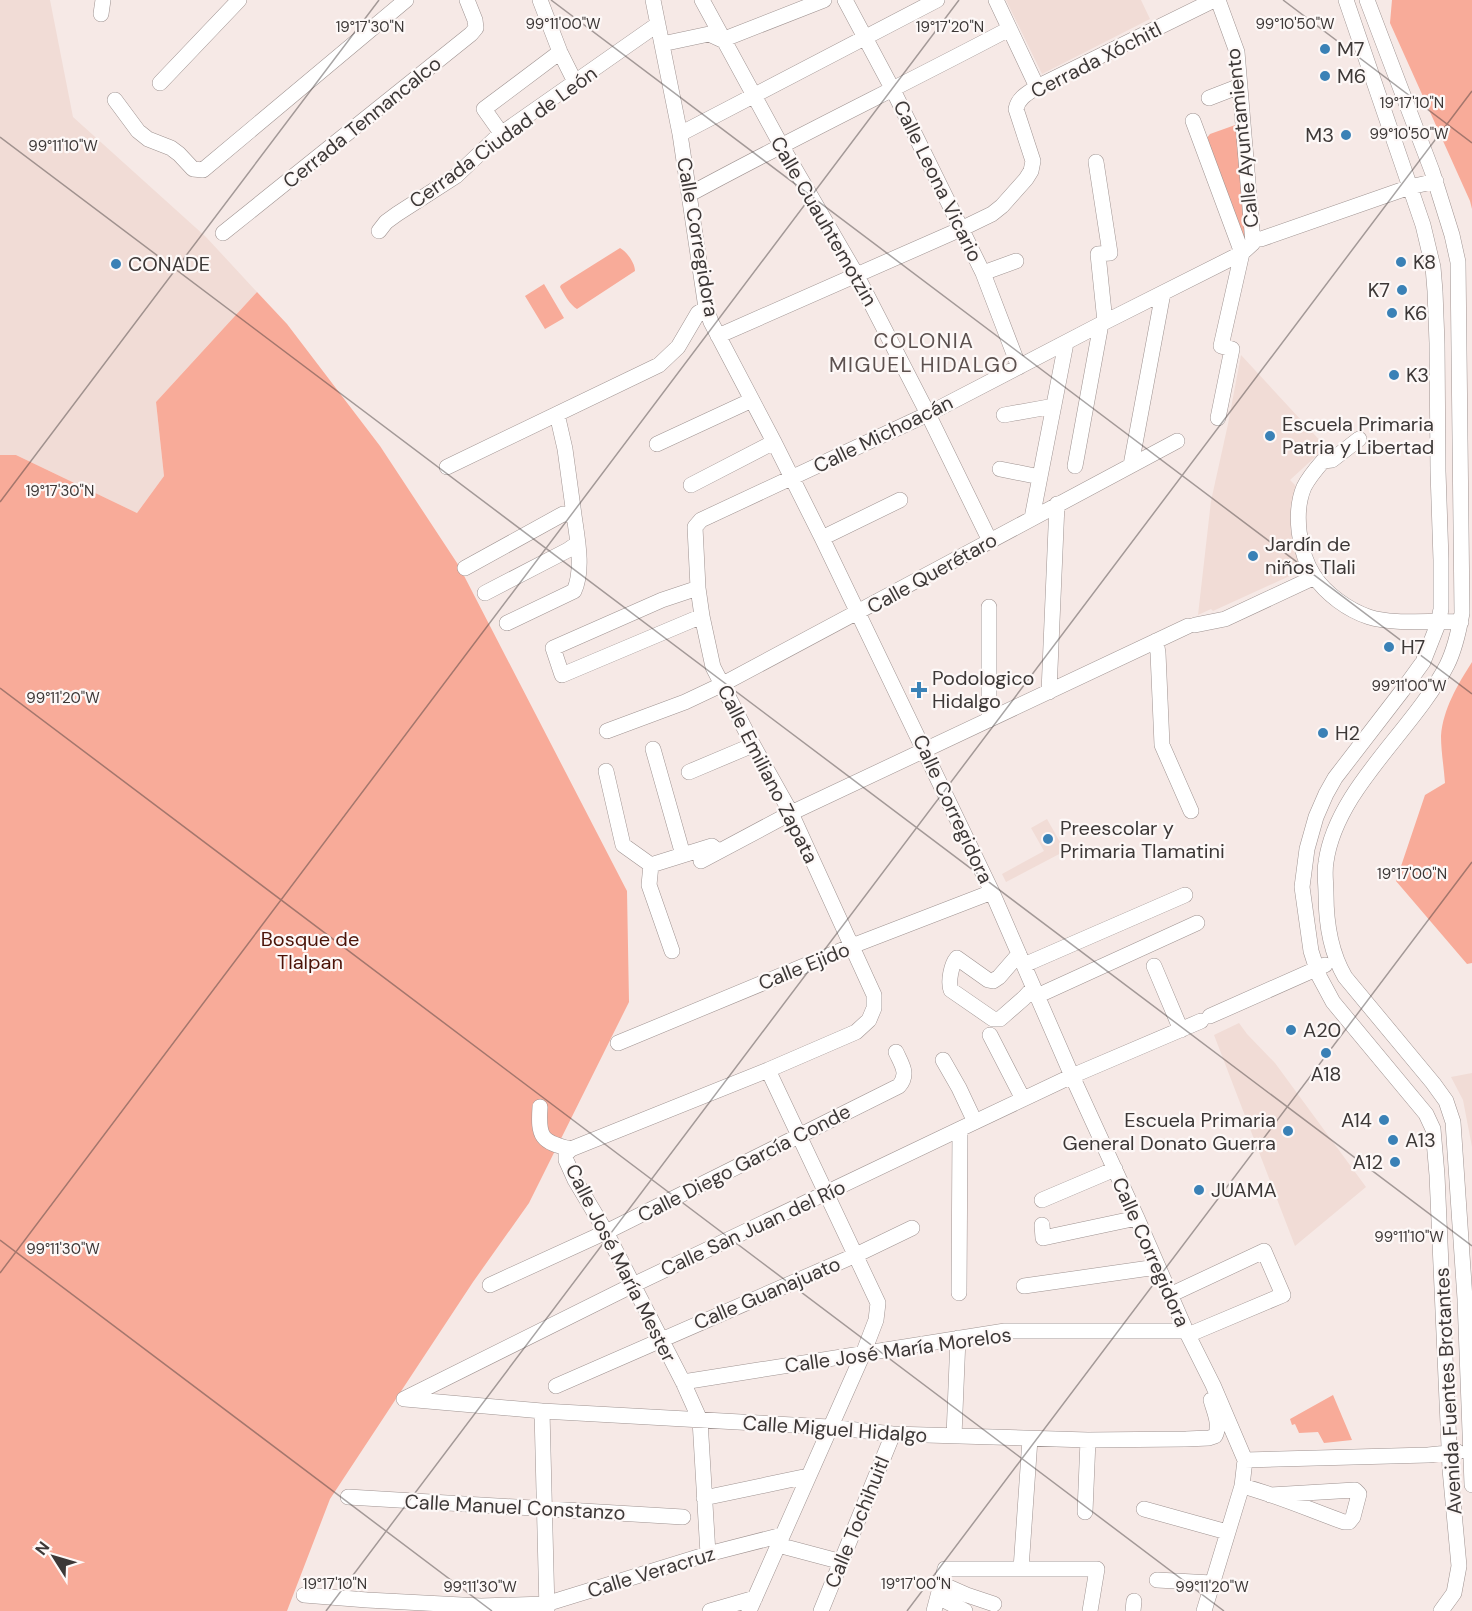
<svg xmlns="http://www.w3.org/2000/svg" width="1472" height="1611" font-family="'DM Sans',sans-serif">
<rect width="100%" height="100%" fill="#f6e9e6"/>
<!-- built -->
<path fill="#f1dcd6" d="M 0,0 L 50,0 L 73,117 L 206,237 L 257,292 L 156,402 L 164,476 L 137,513 L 16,455 L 0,455 Z
M 1006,0 L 1141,0 L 1150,19 L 1042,74 Z
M 1241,355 L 1326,447 L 1290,480 L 1298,488 L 1307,568 L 1213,611 L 1211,609 L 1198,615 L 1211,501 L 1228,424 Z
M 1047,819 L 1065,851 L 1006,882 L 1002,874 L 1044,851 L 1031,828 Z
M 1239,1023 L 1247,1034 L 1275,1063 L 1366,1187 L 1295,1246 L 1214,1035 Z
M 1472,1073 L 1472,1147 L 1463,1100 L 1451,1077 Z"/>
<!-- green -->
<path fill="#f8ab99" d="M 1392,0 L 1472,0 L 1472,209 L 1470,201 L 1390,23 Z
M 1238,124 L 1246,237 L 1244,240 L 1206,139 L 1210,134 Z
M 620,248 C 627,252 635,263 635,271 L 577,309 C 570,305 564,294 560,287 L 561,285 Z
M 544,284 L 564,318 L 545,329 L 525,296 Z
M 257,292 L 287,324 L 380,446 L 459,566 L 627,891 L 629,1002 L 529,1203 L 473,1282 L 330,1499 L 287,1611 L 0,1611 L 0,455 L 16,455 L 137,513 L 164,476 L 156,402 Z
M 1472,662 L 1472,963 L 1467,964 L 1396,881 L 1425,795 L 1445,783 C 1444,768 1441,751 1441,736 C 1443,709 1458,684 1472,662 Z
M 1333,1395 L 1352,1440 L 1324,1443 L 1318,1432 L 1299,1433 L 1295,1424 L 1292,1425 L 1290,1419 Z"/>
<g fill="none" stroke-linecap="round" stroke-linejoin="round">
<!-- minor casing -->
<g stroke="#9f9391" stroke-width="16">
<path id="minor" d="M 540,0 L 560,52 L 575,82
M 653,0 L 680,134 L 706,308 L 711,322 L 774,442 L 822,538 L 992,892 L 1072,1076 L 1137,1218 L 1186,1331 L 1213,1385 L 1245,1460 L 1242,1486 L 1204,1611
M 702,0 L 781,145 L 856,274 L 928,414 L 990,541
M 845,0 L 893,90 L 983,273 L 1019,367
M 996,0 L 1037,87
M 1346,0 L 1423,225 L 1433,267 L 1435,291 L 1437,343 L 1438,471 L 1441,560 L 1441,609 L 1438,624 L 1423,662 L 1402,691 L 1335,778 L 1326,794 L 1316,817 L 1307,849 L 1302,887 L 1311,951 L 1319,976 L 1333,1002 L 1426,1114 L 1433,1129 L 1437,1175 L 1450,1469 L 1459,1566 L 1454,1593 L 1441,1611
M 1367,0 L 1432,171 L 1452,235 L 1458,262 L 1462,613 C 1459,630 1455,649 1447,665 C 1414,730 1336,789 1326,862 C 1324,872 1326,883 1326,894 C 1326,922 1331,953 1345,977 L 1433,1083 L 1446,1101 L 1453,1122 L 1465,1299 L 1472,1485
M 101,14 L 103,0
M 662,44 L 709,34 L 722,40 L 824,0
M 160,83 L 239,0
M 1209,98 L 1240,86
M 115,100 L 138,131 L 148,139 L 171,148 L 179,154 L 193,169 L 203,170 L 406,0
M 1193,121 L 1242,253 L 1221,346 L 1232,349 L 1218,418
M 501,133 L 484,109 L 560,52
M 680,134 L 937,0
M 1096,162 L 1110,253 L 1098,254 L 1105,322
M 690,194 C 795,137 903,85 1009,29
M 379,231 L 386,222 L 397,214 L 456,176 L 498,136 L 658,24
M 223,233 L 471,34 L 476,28 L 475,20 L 467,0
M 1261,239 L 1410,187 L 1436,181
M 983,273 L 1016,261
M 718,336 L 961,229 L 992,214 L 1002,206 L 1026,179 L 1031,171 L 1033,161 L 1016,109 C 1018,98 1028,93 1037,87 L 1214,0
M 1004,415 L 1054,406
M 1359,439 L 1332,460 L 1323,461 C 1316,469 1309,477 1304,487 C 1293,513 1299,553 1314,576 C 1326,594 1348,610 1369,617 C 1394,625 1433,620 1461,622
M 657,444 L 752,400
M 1131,465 L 1163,293
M 1075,466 L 1101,324
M 447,467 L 659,365 L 678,347 L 698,313 L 706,308
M 1000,469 L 1040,477
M 691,485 L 774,442
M 1032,518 L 1066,343
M 822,538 L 900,500
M 465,568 L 563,514 L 574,515 L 565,449 L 557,414
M 698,588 L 662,600 L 553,648 L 562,675 L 702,616
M 485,593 L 568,550 L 578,543
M 507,623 L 574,591 C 584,570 577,537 574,515
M 1195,625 L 1225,619 L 1315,577
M 1156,641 L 1158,653 L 1162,745 L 1191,811
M 1049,692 L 1057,504
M 989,720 L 989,607
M 607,731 L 685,702 L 721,685 L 1177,441
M 653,749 L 683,855 L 712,846 L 717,850
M 606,771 L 623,845 L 651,865 L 683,855
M 689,772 L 753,745
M 701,861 L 791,813 L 1188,626
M 651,865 L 649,885 L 672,951
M 1019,954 L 999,977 L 993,981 L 988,980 L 957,958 C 951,965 948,982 951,990 L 993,1019 L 1000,1019 L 1024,998 L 1033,988
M 1024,965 L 1185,895
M 1154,966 L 1181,1030
M 1037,996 L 1197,923
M 1210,1016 L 1325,965
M 990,1035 L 1023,1099
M 618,1043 L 852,946 L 992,892
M 943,1060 L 959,1088 L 975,1122
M 540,1107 C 538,1137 541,1142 571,1149
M 1042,1200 L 1115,1169
M 1042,1225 L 1043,1238 L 1137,1218
M 490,1285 L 606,1232 L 899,1086 C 909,1074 902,1065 896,1052
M 1024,1286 L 1157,1267
M 959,1293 L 960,1129
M 1170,1295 L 1264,1251 L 1283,1295 L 1188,1335
M 683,1382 L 1005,1331 L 1186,1331
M 556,1386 L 856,1255 L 912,1228
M 404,1399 L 633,1285 L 960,1129 L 1072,1076 L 1201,1021
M 405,1399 L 542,1411 L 829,1427 L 893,1434 L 1088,1440 L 1186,1439 L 1209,1438 L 1215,1436 C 1221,1425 1214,1411 1211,1400
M 542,1411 L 547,1611
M 954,1436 L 958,1338
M 1245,1460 L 1428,1455 L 1458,1452
M 1242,1486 C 1277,1495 1310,1510 1344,1522 L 1349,1522 L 1353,1517 L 1359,1494 L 1355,1490 L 1270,1495
M 348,1497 L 683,1517
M 704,1498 L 808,1476
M 1144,1509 L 1227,1532
M 1085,1512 L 1088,1440
M 778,1545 L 842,1562
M 708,1554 L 700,1420 L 683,1382 L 606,1232 L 575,1180 L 566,1160 L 566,1154 L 571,1149 L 768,1070 L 856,1032 L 869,1020 L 874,1008 L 874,995 L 791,813 L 753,745 L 713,667 L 702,616 L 698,588 L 695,527 L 701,520 L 928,414 L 1101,324 L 1242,253 L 1253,243 L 1237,52 L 1218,0
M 1021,1569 L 1030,1439
M 1157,1580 L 1212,1583
M 942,1584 L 967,1595 L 994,1604
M 304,1595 L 367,1600 L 481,1606 L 546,1604 L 708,1554 L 782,1535
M 938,1597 L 965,1611
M 710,1611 L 755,1598
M 749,1611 L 863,1354 L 876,1320 L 878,1303 L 768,1070
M 821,1611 L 893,1434
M 934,1611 L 945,1569 L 1097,1569 L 1090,1611
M 1133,1611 L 1134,1601"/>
</g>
<!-- minor -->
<use href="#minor" stroke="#fff" stroke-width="15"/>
</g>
<!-- ticks -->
<path fill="none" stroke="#3d3837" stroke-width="1.5" stroke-opacity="0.45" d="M 551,0 L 1472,694M 1283,0 L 1472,143M 0,137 L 1472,1246M 0,502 L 379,0M 0,688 L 1224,1611M 0,1240 L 492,1611M 0,1273 L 959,0M 326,1611 L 1472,91M 907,1611 L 1472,862"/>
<!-- markers -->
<g fill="#3a81b6" stroke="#fdf8f7" stroke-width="2">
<circle cx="1325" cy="49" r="6"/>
<circle cx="1325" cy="76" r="6"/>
<circle cx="1346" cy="135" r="6"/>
<circle cx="1401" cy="262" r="6"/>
<circle cx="116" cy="264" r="6"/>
<circle cx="1402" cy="290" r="6"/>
<circle cx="1392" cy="313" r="6"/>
<circle cx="1394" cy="375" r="6"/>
<circle cx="1270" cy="436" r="6"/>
<circle cx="1253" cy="556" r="6"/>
<circle cx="1389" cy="647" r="6"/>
<path d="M916 681h6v6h6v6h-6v6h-6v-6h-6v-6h6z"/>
<circle cx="1323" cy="733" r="6"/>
<circle cx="1048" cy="839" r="6"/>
<circle cx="1291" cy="1030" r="6"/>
<circle cx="1326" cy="1053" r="6"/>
<circle cx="1384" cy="1120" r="6"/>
<circle cx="1288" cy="1131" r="6"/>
<circle cx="1393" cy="1140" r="6"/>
<circle cx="1395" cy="1162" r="6"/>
<circle cx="1199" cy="1190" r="6"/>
</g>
<g text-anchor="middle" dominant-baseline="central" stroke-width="4.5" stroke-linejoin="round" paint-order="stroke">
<!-- poi labels -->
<g font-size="20" fill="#3d3837" stroke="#fdf8f7" text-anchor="start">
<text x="1337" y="49">M7</text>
<text x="1337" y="76">M6</text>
<text x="1334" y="135" text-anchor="end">M3</text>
<text x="1413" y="262">K8</text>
<text x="128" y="264">CONADE</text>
<text x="1390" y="290" text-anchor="end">K7</text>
<text x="1404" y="313">K6</text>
<text x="1406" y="375">K3</text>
<text x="1282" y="424">Escuela Primaria<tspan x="1282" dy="23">Patria y Libertad</tspan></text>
<text x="1265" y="544">Jardín de<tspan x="1265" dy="23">niños Tlali</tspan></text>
<text x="1401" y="647">H7</text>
<text x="932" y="678">Podologico<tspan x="932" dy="23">Hidalgo</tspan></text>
<text x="1335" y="733">H2</text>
<text x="1060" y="828">Preescolar y<tspan x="1060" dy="23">Primaria Tlamatini</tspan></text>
<text x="1303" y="1030">A20</text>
<text x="1326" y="1074" text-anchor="middle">A18</text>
<text x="1276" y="1120" text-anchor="end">Escuela Primaria<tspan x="1276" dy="23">General Donato Guerra</tspan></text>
<text x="1372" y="1120" text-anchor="end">A14</text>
<text x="1405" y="1140">A13</text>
<text x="1383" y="1162" text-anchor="end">A12</text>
<text x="1211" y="1190">JUAMA</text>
</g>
<!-- street labels -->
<g font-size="20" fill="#3d3837" stroke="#fdf8f7">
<text transform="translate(1096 60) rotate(-27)">Cerrada Xóchitl</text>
<text transform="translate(362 122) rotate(-39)">Cerrada Tennancalco</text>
<text transform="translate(503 137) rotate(-36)">Cerrada Ciudad de León</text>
<text transform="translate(1242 138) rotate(-96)">Calle Ayuntamiento</text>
<text transform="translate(938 181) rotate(64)">Calle Leona Vicario</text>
<text transform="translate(824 221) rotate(60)">Calle Cuauhtemotzin</text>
<text transform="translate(698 237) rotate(80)">Calle Corregidora</text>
<text transform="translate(883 434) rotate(-26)">Calle Michoacán</text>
<text transform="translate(932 573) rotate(-29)">Calle Querétaro</text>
<text transform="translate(768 774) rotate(63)">Calle Emiliano Zapata</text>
<text transform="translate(953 809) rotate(65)">Calle Corregidora</text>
<text transform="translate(804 966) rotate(-22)">Calle Ejido</text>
<text transform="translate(744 1163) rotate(-27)">Calle Diego García Conde</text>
<text transform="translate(753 1228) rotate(-25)">Calle San Juan del Río</text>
<text transform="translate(1151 1252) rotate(66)">Calle Corregidora</text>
<text transform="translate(621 1263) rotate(63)">Calle José María Mester</text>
<text transform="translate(767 1293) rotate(-23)">Calle Guanajuato</text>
<text transform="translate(898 1350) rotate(-8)">Calle José María Morelos</text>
<text transform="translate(1448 1391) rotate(-93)">Avenida Fuentes Brotantes</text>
<text transform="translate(835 1429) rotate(4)">Calle Miguel Hidalgo</text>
<text transform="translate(515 1507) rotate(3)">Calle Manuel Constanzo</text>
<text transform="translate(857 1522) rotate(-68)">Calle Tochihuitl</text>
<text transform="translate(651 1572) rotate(-17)">Calle Veracruz</text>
</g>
<!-- park labels -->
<g font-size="20" fill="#4c1409" stroke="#fdf8f7">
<text x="310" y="939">Bosque de<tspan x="310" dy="23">Tlalpan</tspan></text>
</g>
<!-- neighbourhood labels -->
<g font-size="21" letter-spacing="1.5" fill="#5c514f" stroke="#fdf8f7">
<text x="924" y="341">COLONIA<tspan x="924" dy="24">MIGUEL HIDALGO</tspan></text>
</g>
</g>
<g font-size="15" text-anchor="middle" fill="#3d3837" stroke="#fdf8f7" stroke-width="4.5" stroke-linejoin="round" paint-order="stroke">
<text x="563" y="29">99°11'00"W</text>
<text x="1295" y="29">99°10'50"W</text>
<text x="370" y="32">19°17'30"N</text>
<text x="950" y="32">19°17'20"N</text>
<text x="1412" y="108">19°17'10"N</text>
<text x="1409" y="139">99°10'50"W</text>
<text x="63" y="151">99°11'10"W</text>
<text x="60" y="496">19°17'30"N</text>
<text x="1409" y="691">99°11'00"W</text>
<text x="63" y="703">99°11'20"W</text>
<text x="1412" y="879">19°17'00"N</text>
<text x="1409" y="1242">99°11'10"W</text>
<text x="63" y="1254">99°11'30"W</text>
<text x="335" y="1589">19°17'10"N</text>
<text x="916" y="1589">19°17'00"N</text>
<text x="480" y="1592">99°11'30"W</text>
<text x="1212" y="1592">99°11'20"W</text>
</g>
<!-- north arrow -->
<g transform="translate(54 1557) rotate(307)" stroke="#fdf8f7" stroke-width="4.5" paint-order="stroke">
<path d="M0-4.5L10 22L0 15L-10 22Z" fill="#3d3837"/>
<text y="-9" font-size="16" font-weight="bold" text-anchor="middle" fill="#3d3837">N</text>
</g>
</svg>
